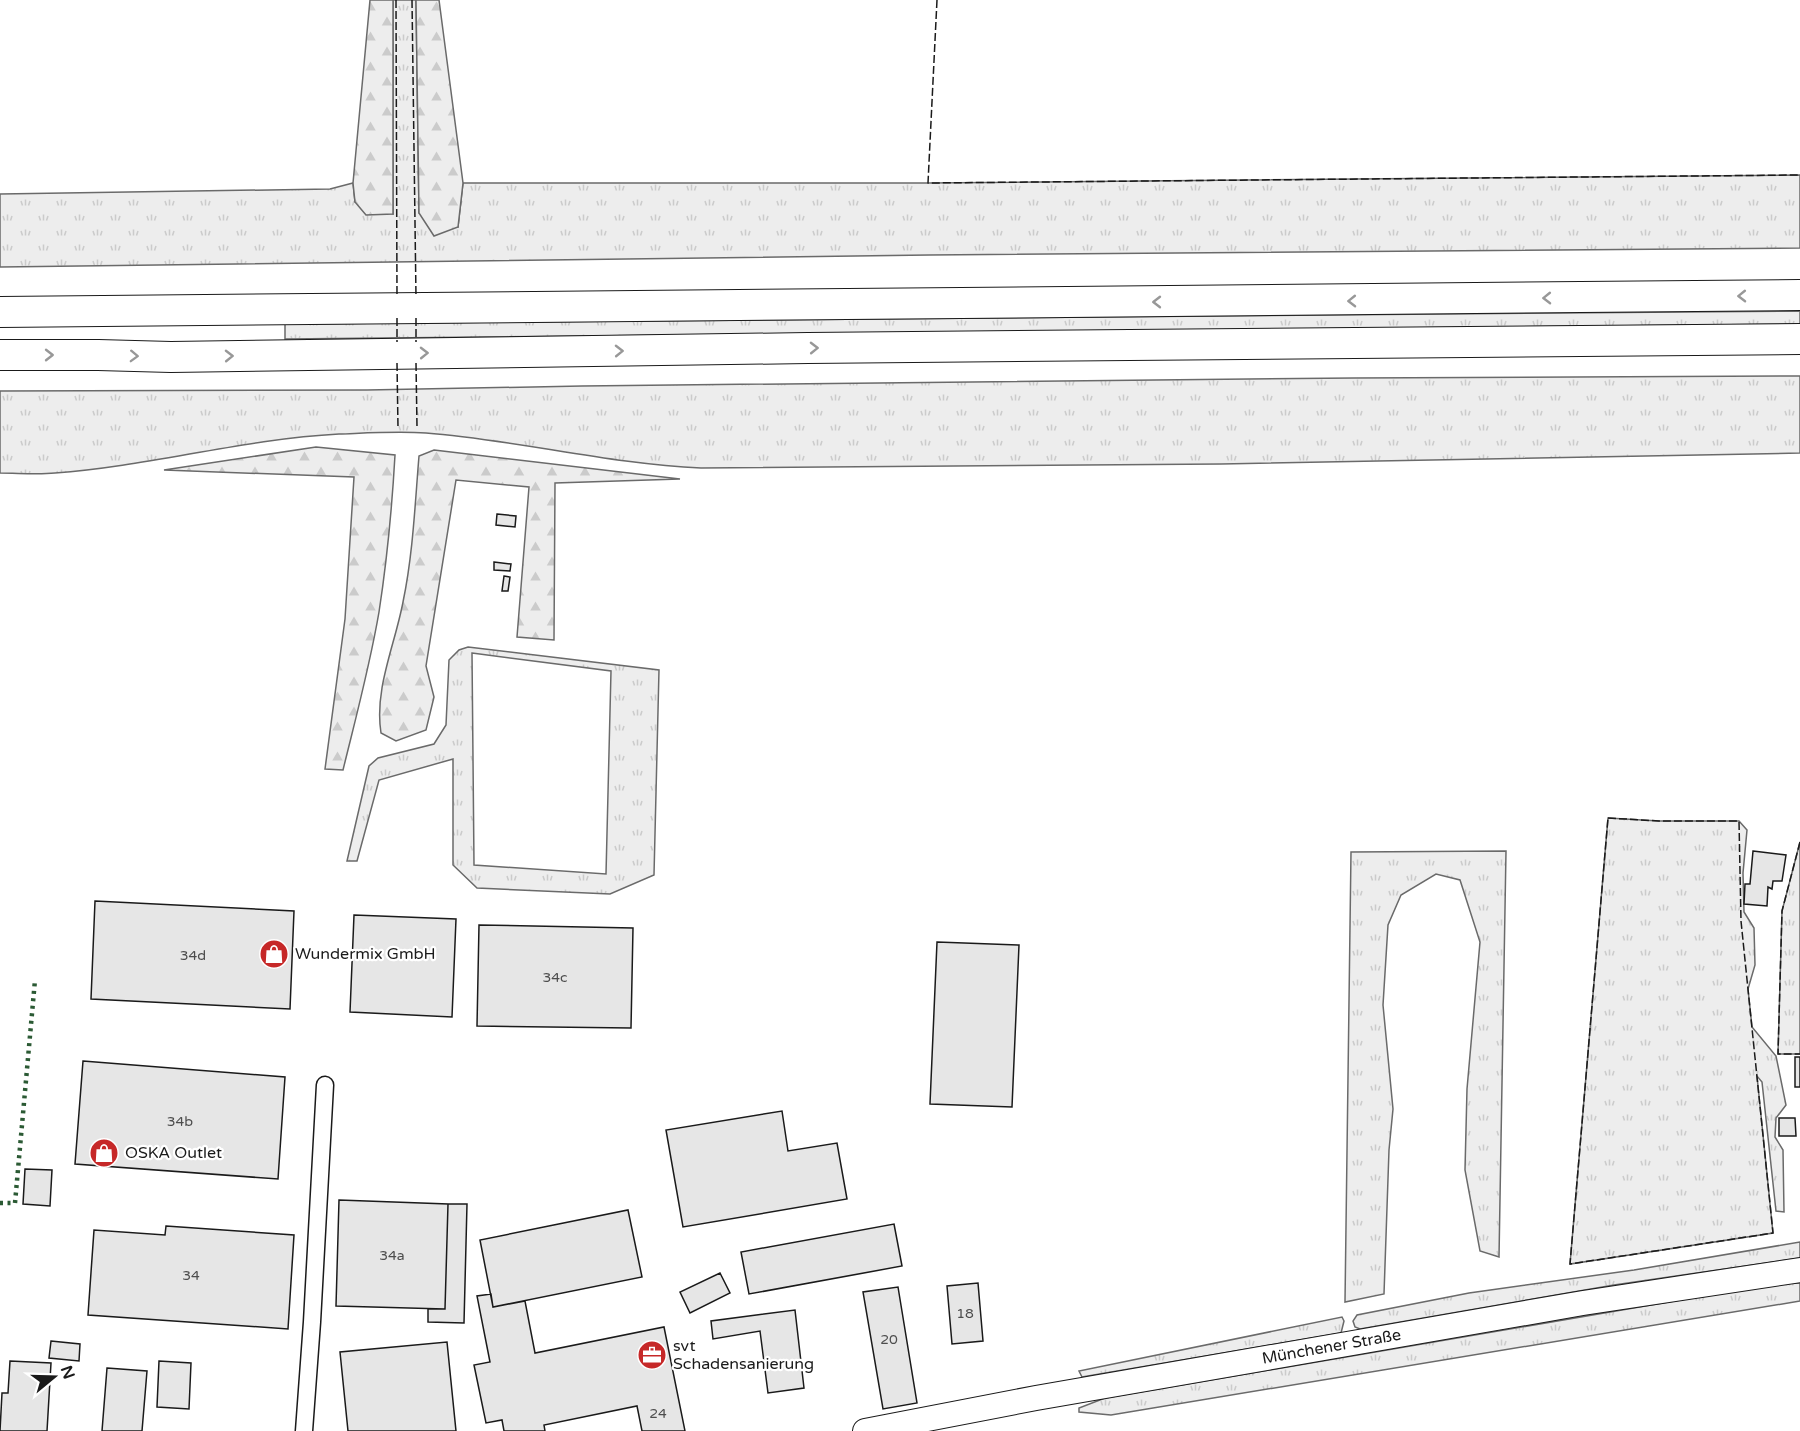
<svg xmlns="http://www.w3.org/2000/svg" width="1800" height="1431" font-family="'Varela Round',sans-serif">
<defs>
<pattern id="grass-tufts" width="24" height="20" patternUnits="userSpaceOnUse" patternTransform="scale(1.5)"><rect width="24" height="20" fill="#ededed"/><path d="M3 7l-1-3M5 7V3M7 7l1-3M15 17l-1-3M17 17v-4M19 17l1-3" fill="none" stroke="#cbcbcb"/></pattern>
<pattern id="forest-firs" width="22" height="20" patternUnits="userSpaceOnUse" patternTransform="scale(1.5)"><rect width="22" height="20" fill="#ededed"/><path d="M5 1l3.5 6h-7zM16 11l3.5 6h-7z" fill="#cbcbcb"/></pattern>
</defs>
<rect width="100%" height="100%" fill="#fff"/>
<!-- grass -->
<path fill="url(#grass-tufts)" stroke="#6a6a6a" stroke-width="1.5" fill-rule="evenodd" d="M 393,0 L 416,0 L 419,213 L 458,227 L 463,183 L 928,183 L 1800,175 L 1800,248 L 929,255 L 0,267 L 0,194 L 330,189 L 353,183 L 355,202 L 393,214 Z
M 1800,311 L 1800,324 L 285,339 L 285,324 Z
M 1800,376 L 1800,453 L 1221,464 L 701,468 C 608,464 518,440 426,433 C 398,431 367,433 339,434 C 243,439 150,466 55,473 C 37,475 18,473 0,473 L 0,391 L 367,390 L 582,386 L 1354,378 Z
M 468,647 L 659,670 L 654,875 L 610,894 L 477,888 L 453,865 L 453,759 L 379,780 L 357,861 L 347,861 L 369,766 L 378,758 L 434,744 L 446,725 L 449,660 L 459,650 ZM 472,653 L 611,671 L 606,874 L 474,865 Z
M 1608,818 L 1659,821 L 1739,821 L 1747,830 L 1743,873 L 1744,912 L 1754,928 L 1755,965 L 1748,989 L 1752,1027 L 1776,1056 L 1786,1105 L 1776,1118 L 1775,1137 L 1783,1150 L 1784,1212 L 1776,1211 L 1762,1082 L 1757,1076 L 1773,1233 L 1570,1264 Z
M 1800,842 L 1800,1054 L 1778,1054 L 1782,911 Z
M 1506,851 L 1499,1257 L 1480,1251 L 1465,1170 L 1467,1089 L 1480,942 L 1460,880 L 1436,874 L 1401,895 L 1388,925 L 1383,1005 L 1393,1109 L 1389,1150 L 1384,1294 L 1345,1302 L 1351,852 Z
M 1800,1242 L 1800,1258 L 1614,1285 L 1360,1329 L 1355,1327 L 1353,1321 L 1357,1315 L 1469,1293 L 1634,1270 Z
M 1780,1283 L 1800,1283 L 1800,1301 L 1111,1415 L 1079,1412 L 1079,1408 L 1105,1398 Z
M 1342,1317 L 1344,1321 L 1341,1333 L 1082,1377 L 1079,1371 Z"/>
<!-- forest -->
<path fill="url(#forest-firs)" stroke="#6a6a6a" stroke-width="1.5" d="M 370,0 L 393,0 L 393,214 L 366,215 L 355,202 L 353,183 Z
M 416,0 L 439,0 L 463,183 L 458,227 L 434,236 L 419,213 Z
M 316,447 L 395,455 C 392,508 387,560 379,612 C 370,665 356,717 343,770 L 325,769 L 345,619 L 354,477 L 164,470 Z
M 434,450 L 680,479 L 555,483 L 554,640 L 517,637 L 529,487 L 456,480 L 426,666 L 434,697 L 426,730 L 396,741 L 381,733 C 374,689 395,645 403,602 C 413,554 415,504 419,456 Z"/>
<!-- building -->
<path fill="#e6e6e6" stroke="#1a1a1a" stroke-width="1.5" d="M 497,514 L 516,516 L 515,527 L 496,525 Z
M 494,562 L 511,564 L 510,571 L 494,570 Z
M 504,576 L 510,577 L 508,591 L 502,591 Z
M 1753,851 L 1786,855 L 1782,881 L 1773,881 L 1772,889 L 1768,887 L 1767,906 L 1744,904 L 1745,884 L 1750,884 Z
M 95,901 L 294,911 L 290,1009 L 91,999 Z
M 354,915 L 456,919 L 452,1017 L 350,1012 Z
M 479,925 L 633,928 L 631,1028 L 477,1026 Z
M 937,942 L 1019,945 L 1012,1107 L 930,1104 Z
M 1795,1057 L 1800,1057 L 1800,1087 L 1795,1087 Z
M 83,1061 L 285,1077 L 278,1179 L 75,1164 Z
M 782,1111 L 788,1151 L 837,1143 L 847,1199 L 683,1227 L 666,1130 Z
M 1779,1118 L 1795,1118 L 1796,1136 L 1779,1136 Z
M 25,1169 L 52,1170 L 50,1206 L 23,1204 Z
M 339,1200 L 448,1204 L 445,1309 L 336,1306 Z
M 448,1204 L 467,1204 L 464,1323 L 428,1322 L 428,1309 L 445,1309 Z
M 628,1210 L 642,1277 L 493,1307 L 480,1240 Z
M 894,1224 L 902,1266 L 749,1294 L 741,1252 Z
M 166,1226 L 294,1235 L 288,1329 L 88,1315 L 94,1230 L 165,1235 Z
M 720,1273 L 730,1293 L 690,1313 L 680,1292 Z
M 978,1283 L 983,1341 L 952,1344 L 947,1286 Z
M 898,1287 L 917,1403 L 883,1409 L 863,1292 Z
M 491,1294 L 493,1307 L 525,1301 L 535,1353 L 664,1327 L 685,1431 L 642,1431 L 637,1406 L 544,1425 L 545,1431 L 504,1431 L 502,1420 L 486,1423 L 474,1365 L 490,1362 L 477,1296 Z
M 795,1310 L 804,1388 L 768,1393 L 760,1331 L 713,1339 L 711,1321 Z
M 51,1341 L 80,1344 L 79,1361 L 49,1358 Z
M 447,1342 L 456,1431 L 348,1431 L 340,1352 Z
M 10,1361 L 51,1363 L 47,1431 L 0,1431 L 2,1393 L 8,1393 Z
M 159,1361 L 191,1363 L 189,1409 L 157,1407 Z
M 107,1368 L 147,1371 L 142,1431 L 102,1431 Z"/>
<g fill="none" stroke-linecap="round" stroke-linejoin="round">
<!-- minor casing -->
<g stroke="#1a1a1a" stroke-width="19">
<path id="minor" d="M 304,1431 L 312,1322 L 325,1085"/>
</g>
<!-- secondary casing -->
<g stroke="#1a1a1a" stroke-width="26">
<g id="secondary">
<path id="s1" d="M 865,1431 L 1036,1398 L 1583,1303 L 1800,1270"/>
</g>
</g>
<!-- motorway casing -->
<g stroke="#1a1a1a" stroke-width="32">
<path id="motorway" d="M 0,312 L 1800,295
M 0,355 L 98,355 L 171,357 L 808,348 L 1800,339"/>
</g>
<!-- minor -->
<use href="#minor" stroke="#fff" stroke-width="16"/>
<!-- secondary -->
<use href="#secondary" stroke="#fff" stroke-width="24"/>
<!-- motorway -->
<use href="#motorway" stroke="#fff" stroke-width="30"/>
<!-- hedge -->
<path stroke="#2b5a34" stroke-width="4.5" stroke-dasharray="3 4.5" stroke-linecap="butt" d="M 0,1203 L 15,1203 L 35,980"/>
<!-- fence -->
<path stroke="#1a1a1a" stroke-width="1.5" stroke-dasharray="8 3" stroke-linecap="butt" d="M 396,0 L 397,297
M 412,0 L 416,297
M 937,0 L 928,183 L 1800,175
M 397,318 L 397,342
M 416,318 L 416,342
M 397,363 L 398,428
M 416,363 L 417,427
M 1608,818 L 1659,821 L 1739,821 L 1741,921 L 1773,1233 L 1570,1264 Z
M 1800,842 L 1782,911 L 1778,1054 L 1800,1054"/>
</g>
<!-- one-way arrows -->
<defs><path id="oneway-chevron" d="M-2-3.5L2.5 0L-2 3.5" fill="none" stroke-width="1.6" stroke-linecap="round" stroke-linejoin="round" transform="scale(1.5)"/></defs>
<g stroke="#989898">
<use href="#oneway-chevron" transform="translate(1742 296) rotate(179)"/>
<use href="#oneway-chevron" transform="translate(1547 298) rotate(179)"/>
<use href="#oneway-chevron" transform="translate(1352 301) rotate(179)"/>
<use href="#oneway-chevron" transform="translate(1157 302) rotate(180)"/>
<use href="#oneway-chevron" transform="translate(814 348) rotate(-1)"/>
<use href="#oneway-chevron" transform="translate(619 351) rotate(-1)"/>
<use href="#oneway-chevron" transform="translate(424 353) rotate(-1)"/>
<use href="#oneway-chevron" transform="translate(49 355)"/>
<use href="#oneway-chevron" transform="translate(134 356) rotate(2)"/>
<use href="#oneway-chevron" transform="translate(229 356) rotate(-1)"/>
</g>
<!-- icons -->
<defs>
<g id="shop-disc" transform="scale(1.5)"><circle r="9.5" fill="#c62828" stroke="#fff"/><path d="M-5-2.5h2.3a2.7 3.5 0 0 1 5.4 0H5L5.5 6h-11ZM-1.5-2.5h3a1.5 2.3 0 0 0-3 0Z" fill="#fff"/></g>
<g id="office-disc" transform="scale(1.5)"><circle r="9.5" fill="#c62828" stroke="#fff"/><path d="M-6-3h4V-5.5h4V-3h4V5H-6ZM-1-4.5V-3h2v-1.5ZM-6 0V1H6V0Z" fill="#fff"/></g>
</defs>
<g fill-rule="evenodd">
<use href="#shop-disc" x="274" y="954"/>
<use href="#shop-disc" x="104" y="1153"/>
<use href="#office-disc" x="652" y="1355"/>
</g>
<g text-anchor="middle" dominant-baseline="central" stroke-width="4.5" stroke-linejoin="round" paint-order="stroke">
<!-- number labels -->
<g font-size="14" fill="#4d4d4d">
<text x="193" y="955">34d</text>
<text x="555" y="977">34c</text>
<text x="180" y="1121">34b</text>
<text x="392" y="1255">34a</text>
<text x="191" y="1275">34</text>
<text x="965" y="1313">18</text>
<text x="889" y="1339">20</text>
<text x="658" y="1413">24</text>
</g>
<!-- poi labels -->
<g font-size="16" fill="#1a1a1a" stroke="#fff" text-anchor="start">
<text x="295" y="954">Wundermix GmbH</text>
<text x="125" y="1153">OSKA Outlet</text>
<text x="673" y="1346">svt<tspan x="673" dy="18">Schadensanierung</tspan></text>
</g>
<!-- street labels -->
<g font-size="16" fill="#1a1a1a" stroke="#fff">
<text stroke="none"><textPath href="#s1" startOffset="474">Münchener Straße</textPath></text>
</g>
</g>
<!-- north arrow -->
<g transform="translate(54 1377) rotate(71)" stroke="#ffffff" stroke-width="4.5" paint-order="stroke">
<path d="M0-4.5L10 22L0 15L-10 22Z" fill="#1a1a1a"/>
<text y="-9" font-size="16" font-weight="bold" text-anchor="middle" fill="#1a1a1a">N</text>
</g>
</svg>
